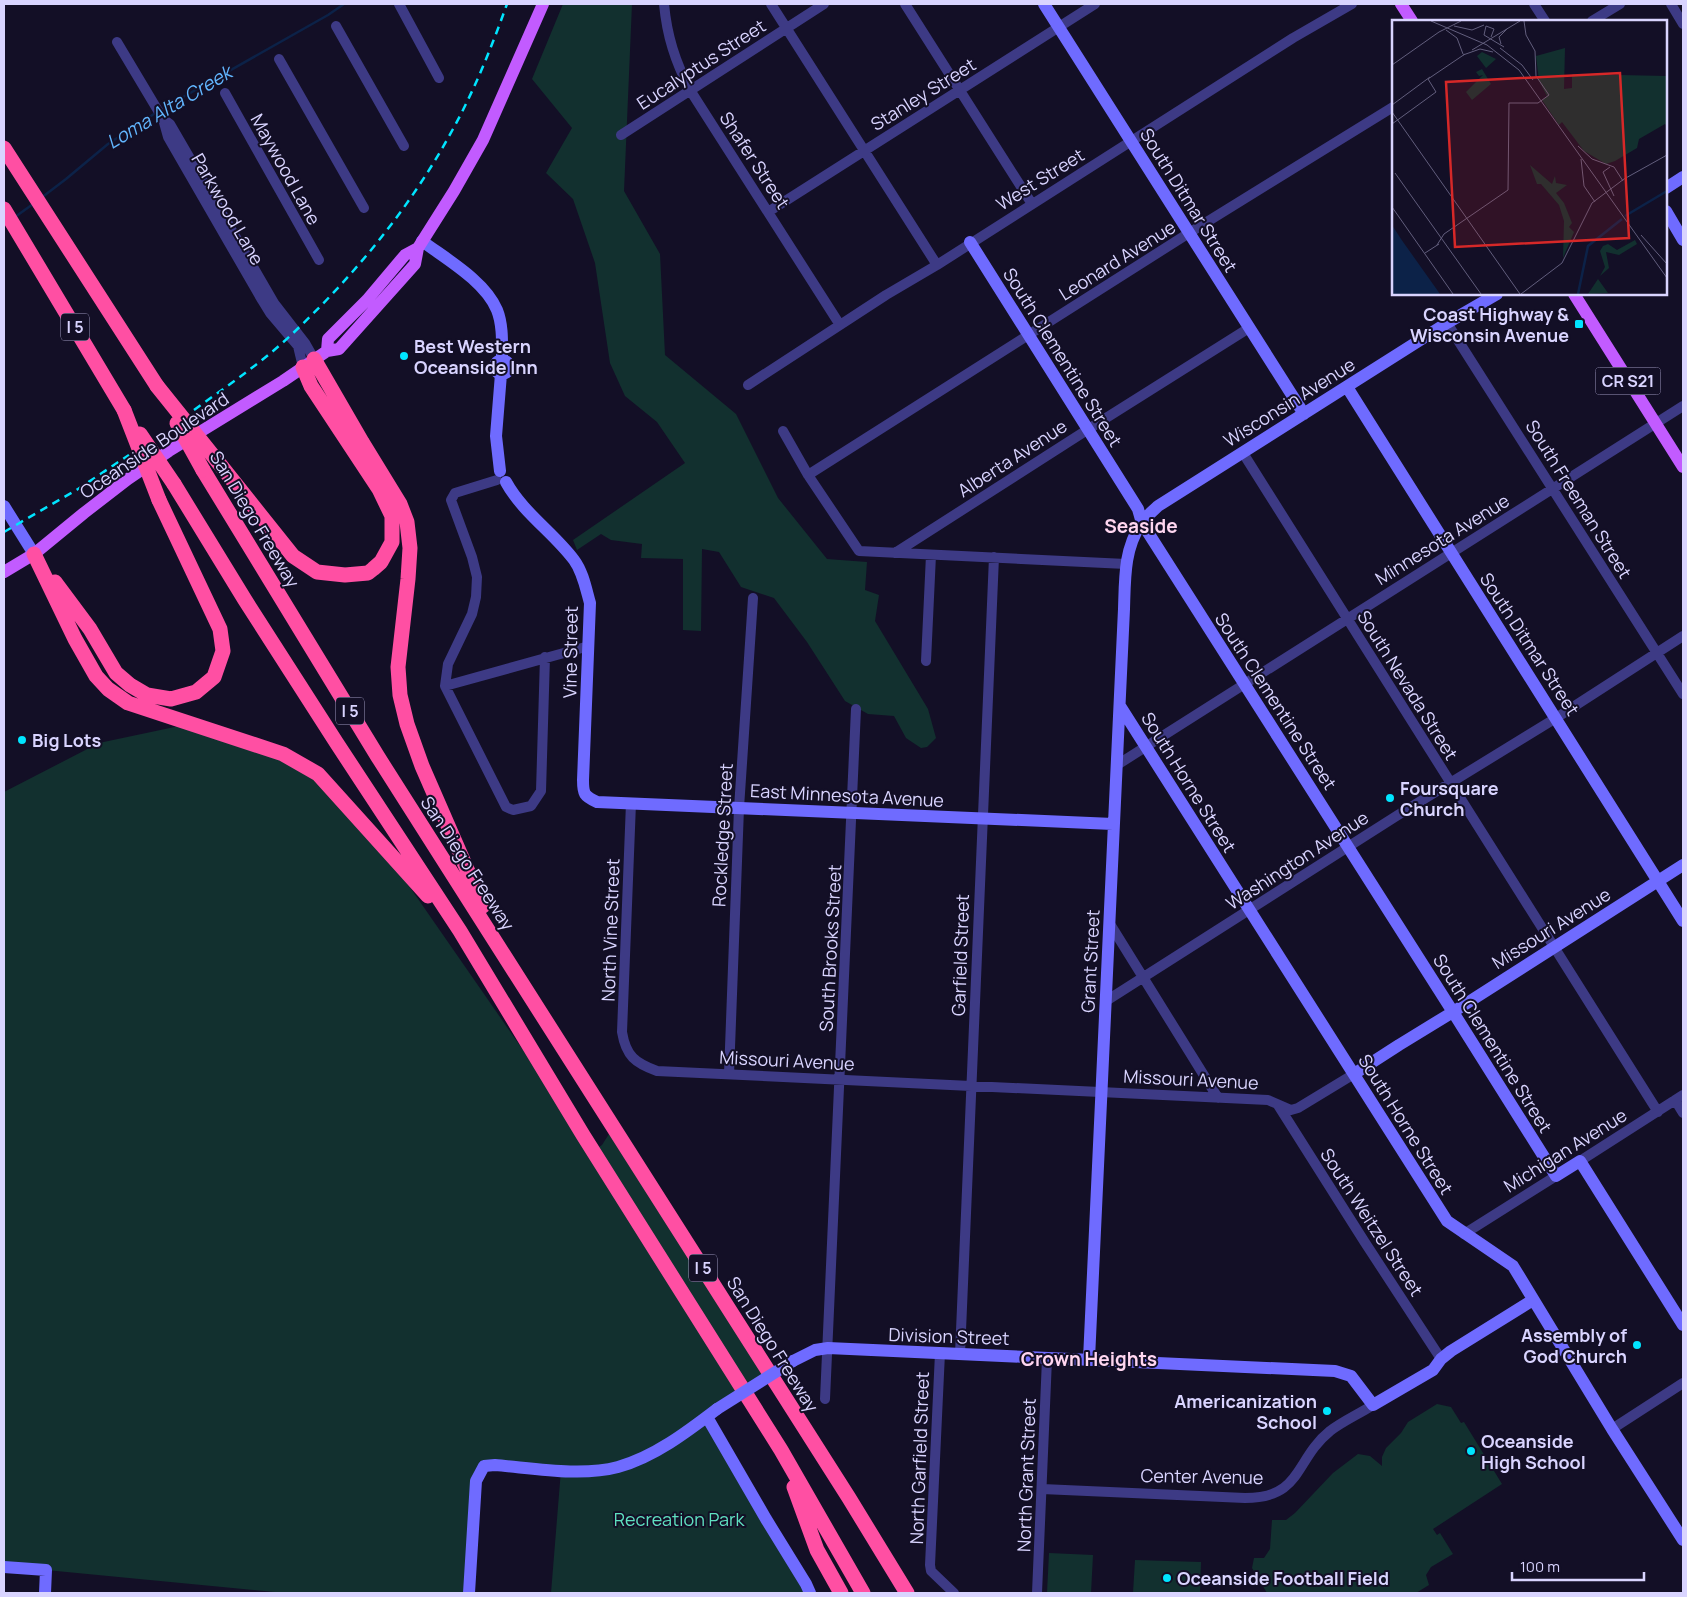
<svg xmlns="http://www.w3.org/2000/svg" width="1687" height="1597" font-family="Manrope,sans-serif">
<rect width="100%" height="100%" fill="#130f26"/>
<!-- green -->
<path fill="#12302f" d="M 563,4 L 632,4 L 624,191 L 660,254 L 665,355 L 736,414 L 778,498 L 827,559 L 867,562 L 865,590 L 879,595 L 875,621 L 928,709 L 936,738 L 927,747 L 921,748 L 906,738 L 894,716 L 868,714 L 845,701 L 807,642 L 774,598 L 741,587 L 719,552 L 702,549 L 701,631 L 683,630 L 683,559 L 641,558 L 642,544 L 611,540 L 601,534 L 577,550 L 573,540 L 685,463 L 657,422 L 625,396 L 610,363 L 595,263 L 573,199 L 546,173 L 572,128 L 532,79 Z
M 184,725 L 306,767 L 391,860 L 593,1151 L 602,1145 L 616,1123 L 771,1373 L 711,1421 L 808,1593 L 551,1593 L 561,1470 L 482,1470 L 469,1593 L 285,1593 L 46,1570 L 4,1568 L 4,792 L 99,743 Z
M 1437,1404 L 1451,1407 L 1461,1423 L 1464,1422 L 1502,1484 L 1433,1529 L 1437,1535 L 1440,1533 L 1453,1554 L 1431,1567 L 1426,1575 L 1429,1585 L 1416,1593 L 1267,1593 L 1252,1568 L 1254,1558 L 1264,1558 L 1270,1549 L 1272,1520 L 1286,1520 L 1295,1513 L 1333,1473 L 1358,1454 L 1370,1456 L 1382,1466 L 1382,1457 L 1386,1448 L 1401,1433 L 1408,1422 Z
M 1049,1553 L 1093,1555 L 1091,1593 L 1047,1593 Z
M 1135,1560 L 1201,1562 L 1200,1593 L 1133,1593 Z"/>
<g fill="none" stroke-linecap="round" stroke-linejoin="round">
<!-- stream -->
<path stroke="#0c2248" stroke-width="2.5" d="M 162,109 L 328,15 L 344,4
M 41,198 L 66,179 L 108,144 L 157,112
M 15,217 L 33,204"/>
<!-- street -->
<path stroke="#3d3a85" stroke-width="10" d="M 399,4 L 439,78
M 664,4 C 667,36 675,61 690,90 L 840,325
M 771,4 L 937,265
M 905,4 L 1032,204
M 1534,4 L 1545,21
M 1671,4 L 1683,24
M 1592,21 L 1620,4
M 336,26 L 404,146
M 117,42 L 163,119
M 279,59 L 364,208
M 225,93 L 319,260
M 621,135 L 824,4
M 768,212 L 1095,4
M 1447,323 L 1683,694
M 303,367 L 298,346 L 270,313 L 262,300 L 168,137 L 163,119 L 170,124 L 274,303 L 305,343 L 314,359
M 748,385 L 886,295 L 937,265 L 1293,38 L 1352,4
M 783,431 L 808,475 L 859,551 L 1126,564
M 1243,453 L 1658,1112
M 808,475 L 1189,233 L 1393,107
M 895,553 L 1087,430 L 1249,328
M 545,657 L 541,791 L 531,806 L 513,810 L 506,807 L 445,686 L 589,646
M 926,661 L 931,555
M 445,686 L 448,664 L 472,614 L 476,597 L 477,577 L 472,557 L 451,500 L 455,493 L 497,480
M 1117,765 L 1683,406
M 631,803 L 622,1032 C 626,1056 635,1063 657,1071 L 1268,1100 L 1291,1110 L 1298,1108 L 1354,1074
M 1110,924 L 1218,1098
M 1106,1001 L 1398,815 L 1556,718 L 1683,636
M 729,1074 L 739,808 L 753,598
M 1675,1100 L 1683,1113
M 1278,1105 L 1364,1241 L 1441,1359
M 1580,1161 L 1683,1095
M 1464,1234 L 1556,1176
M 940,1353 L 930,1565 L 931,1571 L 954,1593
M 960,1354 L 994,557
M 825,1399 L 856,709
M 1612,1429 L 1683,1383
M 1042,1489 L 1245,1498 C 1303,1498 1294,1460 1330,1431 C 1343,1421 1359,1414 1373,1405
M 1037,1593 L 1047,1359"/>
<!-- secondary -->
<path stroke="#6f6bff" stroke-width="12" d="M 1044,4 L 1304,414
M 1666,188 L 1683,177
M 1666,211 L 1683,240
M 422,241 C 446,259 485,281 497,310 C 503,325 502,343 502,360
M 970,242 L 1138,509 L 1142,523 L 1453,1012 L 1556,1176 L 1580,1161 L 1683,1325
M495 367a7 7 0 1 1 14 0a7 7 0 1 1-14 0Z
M 1347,387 L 1683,921
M 500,471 L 496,436 L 501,374
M 506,482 C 523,513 553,532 574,560 C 583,572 586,589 590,603 L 583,780 C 583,794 584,796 597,802 L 1113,824
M 4,506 L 34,554
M 1120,706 L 1447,1221 L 1513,1266 L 1612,1429 L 1683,1540
M 1354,1074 L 1399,1045 L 1453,1012 L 1683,865
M 1089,1359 L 1124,609 C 1125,579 1124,549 1141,524 C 1145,517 1152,512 1158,506 L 1447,323 L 1497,294
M 793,1361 L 815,1350 L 828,1348 L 1335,1371 L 1351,1376 L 1373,1405 L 1433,1370 L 1441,1359 L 1451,1351 L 1533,1300
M 707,1417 L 766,1519 L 806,1584 L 810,1593
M 4,1567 L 46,1570 L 45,1593
M 469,1593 L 476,1481 L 484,1466 L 495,1465 C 532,1468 581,1477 618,1467 C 654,1457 687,1432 717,1409"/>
<!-- primary -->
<path stroke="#c25bff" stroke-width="12" d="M 1401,4 L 1412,21
M 1574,294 L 1683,467
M 327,351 L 328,339 L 367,300 L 405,255 L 418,248
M 4,572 L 34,554 L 84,513 L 128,479 L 169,451 L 283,381 L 327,351 L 339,349 L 415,264 L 418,248 L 454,191 L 483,140 L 543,4"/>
<!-- highway -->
<path stroke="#ff4fa3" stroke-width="15" d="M 4,148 L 157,386
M 4,209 L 124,410
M 314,359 L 362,442 L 400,504 L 407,522 L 410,548 L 408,579 L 398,667 L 400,695 L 407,724 L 422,766 L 483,906
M 218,462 L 293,556 L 317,572 L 345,575 L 368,573 L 373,569 L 381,562 L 392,542 L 392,516 L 379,489 L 311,386 L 303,367
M 203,470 L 378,757 L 849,1498 L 907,1593
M 174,484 L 245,600 L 336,742 L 460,931 L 583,1135 L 781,1450 L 863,1593
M 34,554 L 75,639 L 96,676 L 108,689 L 128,703 L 283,754 L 318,774 L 428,896
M 55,582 L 90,629 L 116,673 L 130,685 L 147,695 L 171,699 L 196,692 L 214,677 L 223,651 L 220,629 L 159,500
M 794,1487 L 817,1550 L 841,1593"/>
<!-- rail -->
<path stroke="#00e5ff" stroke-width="2.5" stroke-dasharray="8 6" stroke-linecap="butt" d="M 194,410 C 227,386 260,364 290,336 C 354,276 411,207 453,129 C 475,89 492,46 507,4
M 4,532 L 78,489 L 129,455"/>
<!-- secondary-bridge -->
<path stroke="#6f6bff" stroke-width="12" d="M 717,1409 L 793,1361"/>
<!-- highway-bridge -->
<path stroke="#ff4fa3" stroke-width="15" d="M 157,386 L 218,462
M 124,410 L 159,500
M 177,423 L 203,470
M 140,434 L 174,484"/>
</g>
<!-- markers -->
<g fill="#00e5ff" stroke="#130f26" stroke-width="2">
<rect x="1574" y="319" width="10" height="10" rx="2.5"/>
<circle cx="404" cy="356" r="5"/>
<circle cx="22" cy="740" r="5"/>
<circle cx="1390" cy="798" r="5"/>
<circle cx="1637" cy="1345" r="5"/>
<circle cx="1327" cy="1411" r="5"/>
<circle cx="1471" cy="1451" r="5"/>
<circle cx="1167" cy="1578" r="5"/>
</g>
<g text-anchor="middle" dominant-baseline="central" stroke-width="4" stroke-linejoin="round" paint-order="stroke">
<!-- shield labels -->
<g fill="#130f26" stroke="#9e99be" stroke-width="1">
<rect x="61" y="313.5" width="28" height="27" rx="4"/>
<rect x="1595.5" y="367.5" width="65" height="27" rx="4"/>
<rect x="336" y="697.5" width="28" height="27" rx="4"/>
<rect x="689" y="1254.5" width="28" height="27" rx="4"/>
</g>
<g font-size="16" font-weight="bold" fill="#d9d4ff">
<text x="75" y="327">I 5</text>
<text x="1628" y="381">CR S21</text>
<text x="350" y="711">I 5</text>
<text x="703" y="1268">I 5</text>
</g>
<!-- street labels -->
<g font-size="18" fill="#d9d4ff" stroke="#130f26">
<text transform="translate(701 64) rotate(-33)">Eucalyptus Street</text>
<text transform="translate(923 94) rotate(-32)">Stanley Street</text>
<text transform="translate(755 160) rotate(57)">Shafer Street</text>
<text transform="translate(286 169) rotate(61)">Maywood Lane</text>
<text transform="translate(1040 179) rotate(-32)">West Street</text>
<text transform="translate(1189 200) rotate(58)">South Ditmar Street</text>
<text transform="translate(228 209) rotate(60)">Parkwood Lane</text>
<text transform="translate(1117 260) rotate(-32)">Leonard Avenue</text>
<text transform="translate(1063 357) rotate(58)">South Clementine Street</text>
<text transform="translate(1289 402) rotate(-32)">Wisconsin Avenue</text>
<text transform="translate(154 445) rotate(-34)">Oceanside Boulevard</text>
<text transform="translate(1012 458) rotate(-33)">Alberta Avenue</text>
<text transform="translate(1579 499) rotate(58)">South Freeman Street</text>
<text transform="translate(255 519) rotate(59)">San Diego Freeway</text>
<text transform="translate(1442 539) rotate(-32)">Minnesota Avenue</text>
<text transform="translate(1530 644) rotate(57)">South Ditmar Street</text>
<text transform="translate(570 652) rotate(-89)">Vine Street</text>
<text transform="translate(1408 685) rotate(58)">South Nevada Street</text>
<text transform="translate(1276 701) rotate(57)">South Clementine Street</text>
<text transform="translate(1189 782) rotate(58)">South Horne Street</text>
<text transform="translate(847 795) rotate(3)">East Minnesota Avenue</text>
<text transform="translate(722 835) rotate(-87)">Rockledge Street</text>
<text transform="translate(1297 860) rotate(-33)">Washington Avenue</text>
<text transform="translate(468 863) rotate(57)">San Diego Freeway</text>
<text transform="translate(1551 928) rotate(-32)">Missouri Avenue</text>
<text transform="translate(610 930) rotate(-88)">North Vine Street</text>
<text transform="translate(830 948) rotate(-87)">South Brooks Street</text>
<text transform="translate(960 955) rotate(-88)">Garfield Street</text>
<text transform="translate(1090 961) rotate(-87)">Grant Street</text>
<text transform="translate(1493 1043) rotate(58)">South Clementine Street</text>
<text transform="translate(787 1060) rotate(3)">Missouri Avenue</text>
<text transform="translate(1191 1079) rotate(3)">Missouri Avenue</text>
<text transform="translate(1406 1124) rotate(58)">South Horne Street</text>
<text transform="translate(1565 1150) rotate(-32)">Michigan Avenue</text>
<text transform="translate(1372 1222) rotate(57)">South Weitzel Street</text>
<text transform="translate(949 1336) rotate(2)">Division Street</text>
<text transform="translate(773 1344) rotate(58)">San Diego Freeway</text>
<text transform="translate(919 1458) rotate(-88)">North Garfield Street</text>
<text transform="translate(1026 1475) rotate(-88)">North Grant Street</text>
<text transform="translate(1202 1476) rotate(1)">Center Avenue</text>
</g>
<!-- poi labels -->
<g font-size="18" font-weight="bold" fill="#d9d4ff" stroke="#130f26" text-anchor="start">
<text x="1569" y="314" text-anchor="end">Coast Highway &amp;<tspan x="1569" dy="21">Wisconsin Avenue</tspan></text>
<text x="414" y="346">Best Western<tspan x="414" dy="21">Oceanside Inn</tspan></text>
<text x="32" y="740">Big Lots</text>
<text x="1400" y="788">Foursquare<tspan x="1400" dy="21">Church</tspan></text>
<text x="1627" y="1335" text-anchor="end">Assembly of<tspan x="1627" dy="21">God Church</tspan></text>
<text x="1317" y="1401" text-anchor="end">Americanization<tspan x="1317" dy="21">School</tspan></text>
<text x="1481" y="1441">Oceanside<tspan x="1481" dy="21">High School</tspan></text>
<text x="1177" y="1578">Oceanside Football Field</text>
</g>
<!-- park labels -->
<g font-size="18" fill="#5fe0c0" stroke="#130f26">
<text x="679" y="1519">Recreation Park</text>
</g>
<!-- water labels -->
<g font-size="19" font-style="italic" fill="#62b6ff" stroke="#130f26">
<text transform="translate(169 107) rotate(-31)">Loma Alta Creek</text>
</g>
<!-- neighbourhood labels -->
<g font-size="19" font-weight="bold" fill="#ffd6f0" stroke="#130f26">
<text x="1141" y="526">Seaside</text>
<text x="1089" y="1359">Crown Heights</text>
</g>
</g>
<!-- overview -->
<g transform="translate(1392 20)">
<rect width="275" height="275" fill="#130f26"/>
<path d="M 173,28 L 172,69 L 180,68 L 180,54 L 275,56 L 275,106 L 273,104 L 247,119 L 245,128 L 223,141 L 214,144 L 192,131 L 170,102 L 167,105 L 150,80 L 155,76 L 147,61 L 144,36 ZM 90,32 L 104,39 L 94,48 L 85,36 ZM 90,49 L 99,64 L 80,80 L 74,72 L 91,55 L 87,56 L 84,52 ZM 138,145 L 160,164 L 163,156 L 164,163 L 175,165 L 164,173 L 172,183 L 180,203 L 177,207 L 182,212 L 171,238 L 172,201 L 167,185 L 149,164 L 145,164 ZM 243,220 L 245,224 L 227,235 L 214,232 L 217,248 L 208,256 L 213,247 L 208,231 L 211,226 L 216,224 L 225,230 ZM 206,259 L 216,273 L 196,274 Z" fill="#12302f"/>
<path d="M 0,205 L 9,219 L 48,274 L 0,274 Z" fill="#0c2248"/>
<path fill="none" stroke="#0c2248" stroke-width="2.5" d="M 233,196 L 275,171M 186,274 L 196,226 L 230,199"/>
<path fill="none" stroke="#625e7d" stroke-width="1" d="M 39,1 L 95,25 L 127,50 L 275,258M 62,6 L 80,10 L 92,5M 54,10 L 65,18 L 71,34M 99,17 L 102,9 L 94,6 L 92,15 L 112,27M 109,24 L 107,17 L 116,8M 108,28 L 130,45 L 141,60M 80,30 L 128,1M 71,35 L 88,29 L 101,32M 0,45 L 47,12 L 69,1M 0,85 L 38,57M 0,92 L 128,274M 0,104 L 44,72 L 36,59 L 73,34M 186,126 L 200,139 L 222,147 L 231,161M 189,139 L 192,166 L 203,182M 218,147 L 211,152 L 222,176M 3,153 L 89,274M 0,187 L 61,274M 249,215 L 275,244M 45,225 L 52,214 L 116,170 L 117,83 L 146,83 L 157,75 L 144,56 L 143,31 L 134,15 L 132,1M 33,233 L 47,224M 129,274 L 170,243 L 200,183 L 232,159 L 275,135"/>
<path fill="#d62828" fill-opacity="0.15" stroke="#d62828" stroke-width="2.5" d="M 228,53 L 237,218 L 63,227 L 54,62 Z"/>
<rect width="275" height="275" fill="none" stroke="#d9d4ff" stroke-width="2.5"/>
</g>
<!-- border -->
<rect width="1687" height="1597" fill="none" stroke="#d9d4ff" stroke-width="10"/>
<!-- scale -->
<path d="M1512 1572v8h132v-8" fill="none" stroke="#d9d4ff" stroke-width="2.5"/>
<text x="1520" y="1572" font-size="15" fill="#d9d4ff" stroke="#130f26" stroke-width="4" paint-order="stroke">100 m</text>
</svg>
